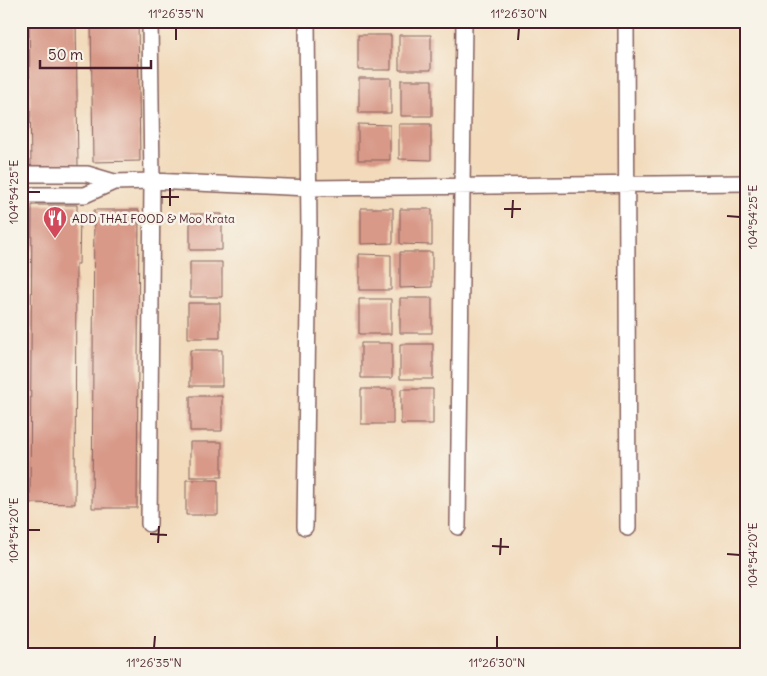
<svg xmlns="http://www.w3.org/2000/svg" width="767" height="676" font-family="Delius,sans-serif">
<rect width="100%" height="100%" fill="#f7f3e8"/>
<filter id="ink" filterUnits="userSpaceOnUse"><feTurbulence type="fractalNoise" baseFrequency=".02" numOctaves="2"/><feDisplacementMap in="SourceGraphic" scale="10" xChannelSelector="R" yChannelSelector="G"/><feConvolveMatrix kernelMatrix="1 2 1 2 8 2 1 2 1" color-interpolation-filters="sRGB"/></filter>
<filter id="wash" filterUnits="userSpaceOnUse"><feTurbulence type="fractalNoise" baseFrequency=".0096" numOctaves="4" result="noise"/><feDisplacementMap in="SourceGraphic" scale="20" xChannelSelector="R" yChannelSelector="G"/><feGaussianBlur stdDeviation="1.12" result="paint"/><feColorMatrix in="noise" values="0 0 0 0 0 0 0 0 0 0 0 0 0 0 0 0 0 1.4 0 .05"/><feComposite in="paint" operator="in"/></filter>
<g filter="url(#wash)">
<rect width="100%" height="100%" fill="#f2dabb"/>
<g id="blocks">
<!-- building -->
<path fill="#d89988" d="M 29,21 L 76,21 L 78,166 L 31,167 Z
M 91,21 L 138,21 L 140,161 L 93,162 Z
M 361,21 L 393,21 L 393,26 L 361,26 Z
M 401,21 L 433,21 L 433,25 L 401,25 Z
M 358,35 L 391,35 L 391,70 L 358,70 Z
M 399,35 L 431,35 L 431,70 L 399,70 Z
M 359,78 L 391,78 L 391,113 L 359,113 Z
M 401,80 L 432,80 L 432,116 L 401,116 Z
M 358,124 L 390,125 L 390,160 L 358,160 Z
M 399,124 L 431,124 L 431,160 L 399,159 Z
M 32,205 L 77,205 L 77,214 L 80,214 L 79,264 L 76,264 L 75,504 L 30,503 Z
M 361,208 L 393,208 L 393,243 L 361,244 Z
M 400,209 L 432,209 L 432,245 L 400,244 Z
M 94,210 L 139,210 L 137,508 L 92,508 Z
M 190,214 L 222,214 L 222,250 L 190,250 Z
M 400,252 L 432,252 L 432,287 L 400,288 Z
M 359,254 L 391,255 L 391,290 L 359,290 Z
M 190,262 L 222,262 L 222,297 L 190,297 Z
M 400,298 L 432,298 L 432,333 L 400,333 Z
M 359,299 L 391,299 L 391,334 L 359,334 Z
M 188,303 L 220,303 L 220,338 L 188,338 Z
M 361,343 L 392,343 L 392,378 L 361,378 Z
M 400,344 L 433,344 L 433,379 L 400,379 Z
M 190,350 L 222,350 L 222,386 L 190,386 Z
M 361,389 L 393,389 L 393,424 L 361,424 Z
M 401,389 L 433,389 L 433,424 L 401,424 Z
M 190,396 L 222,396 L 222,431 L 190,431 Z
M 190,442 L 222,442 L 222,477 L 190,477 Z
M 186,480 L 218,480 L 218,515 L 186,515 Z"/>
</g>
</g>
<g filter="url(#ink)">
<use href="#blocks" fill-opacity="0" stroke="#85605d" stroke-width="1"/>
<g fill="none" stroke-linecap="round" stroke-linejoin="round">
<!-- street casing -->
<g stroke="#85605d" stroke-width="18">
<path id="street" d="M 626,21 L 628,528
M 21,174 L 87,174 L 114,182 L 152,181 L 309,188 L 746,183
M 21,195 L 85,195 L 114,182
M 149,524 L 152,181 L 150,21
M 305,527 L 309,232 L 307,21
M 458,527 L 464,21"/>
</g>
<!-- street -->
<use href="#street" stroke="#fff" stroke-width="15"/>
</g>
</g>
<!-- ticks -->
<path fill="none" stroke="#4a1f2b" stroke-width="2" d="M 176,40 L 176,28M 518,40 L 519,28M 28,192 L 40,192M 161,197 L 179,197M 170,206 L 170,188M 504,209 L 521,209M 727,216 L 740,217M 512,218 L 513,200M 28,530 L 40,530M 150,534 L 167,535M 158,543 L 159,526M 492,546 L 509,547M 727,554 L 740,555M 500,555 L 501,538M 154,648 L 155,636M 497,648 L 497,636"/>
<!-- icons -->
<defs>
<g id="restaurant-pin" transform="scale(1.25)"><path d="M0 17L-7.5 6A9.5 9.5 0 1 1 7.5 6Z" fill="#d1495b" stroke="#f7f3e8"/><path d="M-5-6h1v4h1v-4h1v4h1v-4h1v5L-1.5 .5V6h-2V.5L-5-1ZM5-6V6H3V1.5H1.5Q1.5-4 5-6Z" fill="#fff"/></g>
</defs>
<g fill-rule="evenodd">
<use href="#restaurant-pin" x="55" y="218"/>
</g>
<g text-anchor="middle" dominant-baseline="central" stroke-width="5" stroke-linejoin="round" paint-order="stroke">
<!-- poi labels -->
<g font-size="12" fill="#4a1f2b" stroke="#f7f3e8" text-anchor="start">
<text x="72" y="218">ADD THAI FOOD &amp; Moo Krata</text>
</g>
</g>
<!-- margin -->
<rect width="767" height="676" fill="none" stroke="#f7f3e8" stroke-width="55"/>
<!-- scale -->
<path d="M40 60v8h111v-8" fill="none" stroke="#4a1f2b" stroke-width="2.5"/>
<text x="48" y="60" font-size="15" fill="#4a1f2b" stroke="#f7f3e8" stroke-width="4" paint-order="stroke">50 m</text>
<rect x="28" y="28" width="712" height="620" fill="none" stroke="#4a1f2b" stroke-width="2"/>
<g font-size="12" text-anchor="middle" fill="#4a1f2b">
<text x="176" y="18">11°26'35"N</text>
<text x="519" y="18">11°26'30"N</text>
<text transform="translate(14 192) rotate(-90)" y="4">104°54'25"E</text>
<text transform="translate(753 217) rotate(-90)" y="4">104°54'25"E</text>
<text transform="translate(14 530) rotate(-90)" y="4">104°54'20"E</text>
<text transform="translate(753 555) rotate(-90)" y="4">104°54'20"E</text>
<text x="154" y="667">11°26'35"N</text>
<text x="497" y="667">11°26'30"N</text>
</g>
</svg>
